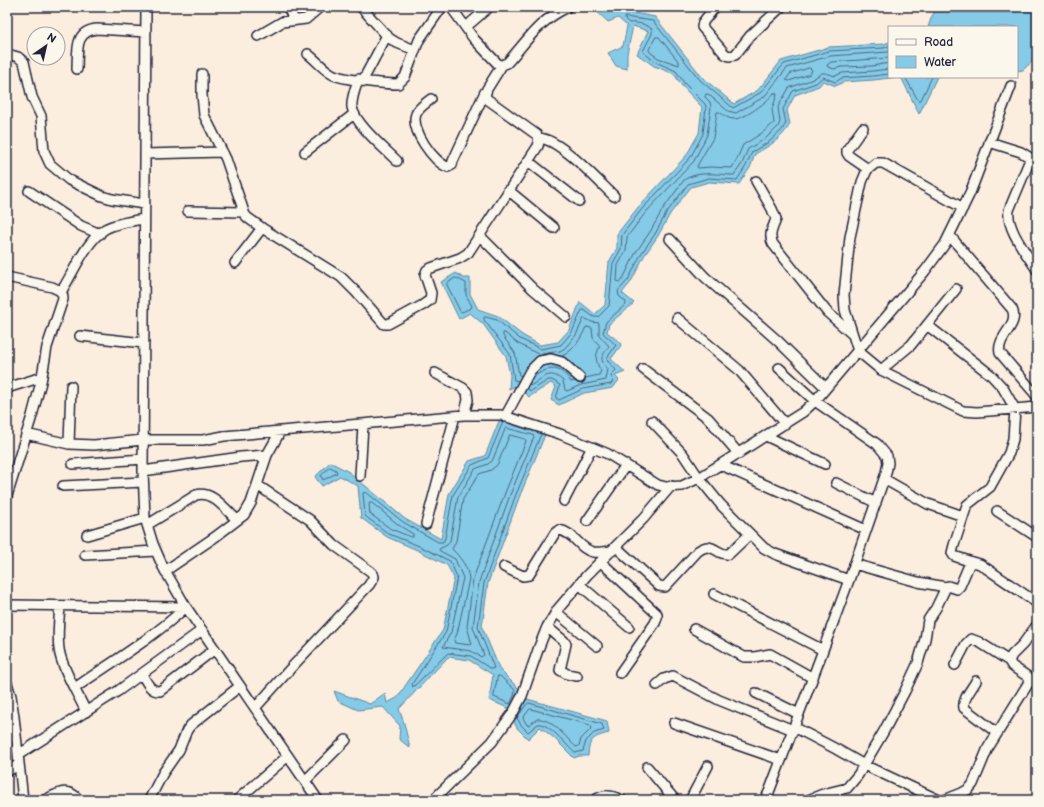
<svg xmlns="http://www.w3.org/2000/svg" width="1044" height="807" font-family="'Balsamiq Sans',sans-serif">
<rect width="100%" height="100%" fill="#fbeede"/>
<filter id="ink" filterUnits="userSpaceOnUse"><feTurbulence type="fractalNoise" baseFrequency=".025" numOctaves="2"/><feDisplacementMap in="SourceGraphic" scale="8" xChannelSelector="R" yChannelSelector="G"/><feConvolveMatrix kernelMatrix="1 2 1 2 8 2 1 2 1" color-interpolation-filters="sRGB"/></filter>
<g filter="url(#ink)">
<!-- water -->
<path fill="#85cae6" stroke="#5d87a2" d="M 592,7 L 604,7 L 655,17 L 703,78 L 734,104 L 758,90 L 781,61 L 829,47 L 884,44 L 889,42 L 889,77 L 897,77 L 874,80 L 843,82 L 836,86 L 823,81 L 819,86 L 795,95 L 787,110 L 790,124 C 782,139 769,146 755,154 L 750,168 L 739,184 L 709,182 L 691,187 L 670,214 L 658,236 L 644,256 L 631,282 L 622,293 L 634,303 L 609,324 L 607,332 L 622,344 L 611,359 L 625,372 L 615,376 L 619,380 L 613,388 L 584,393 L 559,405 L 551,400 L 556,387 L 551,383 L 529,397 L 518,385 L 509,389 L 510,375 L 506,356 L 483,324 L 470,313 L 459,319 L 441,282 L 456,273 L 463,278 L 470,278 L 470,294 L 478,309 L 498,316 L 522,335 L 540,345 L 558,342 L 569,330 L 580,302 L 595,314 L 605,305 L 609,262 L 617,248 L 617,234 L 639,206 L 686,156 L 699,133 L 702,107 L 682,86 L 674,74 L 654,66 L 637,54 L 648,31 L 633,26 L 627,54 L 627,69 L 616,66 L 608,53 L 623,46 L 627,26 L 618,18 L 608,22 Z
M 938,7 L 1037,7 L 1037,57 L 1023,70 L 1017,71 L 1017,27 L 928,27 L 932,16 Z
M 901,77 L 937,77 L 919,114 Z
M 501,416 L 547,430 L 519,498 L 488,583 L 482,627 L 500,670 L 519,689 L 518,697 L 510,712 L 508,708 L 489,700 L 493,675 L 469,660 L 448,657 L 399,709 L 404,723 L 410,748 L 399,739 L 400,726 L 383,707 L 358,710 L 338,701 L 334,691 L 370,704 L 385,693 L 387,703 L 397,698 L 443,630 L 454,578 L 447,565 L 417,550 L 387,537 L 361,518 L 358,486 L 340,476 L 322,486 L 315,477 L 330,462 L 349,472 L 405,519 L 441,539 L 449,494 L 469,461 L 485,456 Z
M 527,699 L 607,721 L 609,733 C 593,737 589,739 588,756 L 579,756 L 574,758 L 554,738 L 540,727 L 528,739 L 517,728 L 512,718 L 523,702 Z"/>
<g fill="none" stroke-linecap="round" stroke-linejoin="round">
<!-- shore -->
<path stroke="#4a657f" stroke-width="1" d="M 656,37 L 659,37 L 679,62 L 679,65 L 658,58 L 650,52 L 649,50 Z
M 889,52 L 830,56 L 787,68 L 764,97 L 736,113 L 728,111 L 708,94 L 706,94 L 705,97 L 710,102 L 711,107 L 707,135 L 694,161 L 646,212 L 627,237 L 626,251 L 618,265 L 617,281 L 620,282 L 624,277 L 636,252 L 650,232 L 663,209 L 684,180 C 699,170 718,175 734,175 L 742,164 L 748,149 L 766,138 L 778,127 L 780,122 L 778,107 L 789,88 L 813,79 L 822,73 L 826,73 L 835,76 L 842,73 L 873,71 L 889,69
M 889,58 L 831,62 L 827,65 L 828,67 L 834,69 L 841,67 L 872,66 L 889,63
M 810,68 L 812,70 L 810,74 L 789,81 L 786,80 L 790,74 Z
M 905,77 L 918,100 L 919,101 L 921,100 L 932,77
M 774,93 L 776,93 L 777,95 L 772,109 L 774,123 L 762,133 L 743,145 L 736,161 L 732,168 L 710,167 L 698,168 L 697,166 L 713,138 L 717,112 L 719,112 C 724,115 728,119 734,119 C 745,119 767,102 774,93 Z
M 456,278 L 466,283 L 466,295 L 472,306 L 471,308 L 462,312 L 460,311 L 447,285 L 447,283 Z
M 562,356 C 574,351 581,338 586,327 L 592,328 L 593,338 L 600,346 C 595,356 595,361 601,371 L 599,375 L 585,378
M 521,376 L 519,375 L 515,353 L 503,336 L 503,333 L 505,333 L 517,343 L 536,353 L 541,354 L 560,351 L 565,348 L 576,335 L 584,318 L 592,322 L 599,323 L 599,335 L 609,346 C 602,357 598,358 608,369 L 606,380 L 581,385 L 567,391 L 565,390 L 563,381 C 550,369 544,377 532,385 L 529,384
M 533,377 C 548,367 560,364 571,382 L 575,381
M 518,381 L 514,380 L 510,354 L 484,320 L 484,317 L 486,317 L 497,320 L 520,339 L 541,349 L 561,345 L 572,332 L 582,310 L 584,310 L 594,317 L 598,317 L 609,306 L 613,263 L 621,249 L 622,235 L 642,209 L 690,158 L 703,134 L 706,107 L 705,104 L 685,84 L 676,71 L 656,62 L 644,53 L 643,51 L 652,34 L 652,29 C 646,24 636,22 629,23 L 625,19 L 625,17 L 653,21 L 700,80 L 733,108 L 760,93 L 784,64 L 829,51 L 884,48 L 889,46
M 527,389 L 531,391 L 548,380 L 552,380 L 560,385 L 556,398 L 559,400 L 583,389 L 611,384 L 613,381 L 611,375 L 616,370 L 608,361 L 607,358 L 616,345 L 603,333 L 606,322 L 626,304 L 626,302 L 619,296 L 618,291 L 628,280 L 641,254 L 655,234 L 667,212 L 688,184 L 709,178 L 737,180 L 746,166 L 752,152 L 769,142 L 782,130 L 786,123 L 783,109 L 793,91 L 816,83 L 823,77 L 835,82 L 842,78 L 873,76 L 889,74
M 503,422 L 488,458 L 472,465 L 453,495 L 445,538 L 443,542 L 438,542 L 403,522 L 366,492 L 363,493 L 365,516 L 389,534 L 419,546 L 450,561 L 457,577 L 446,632 L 412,684 L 413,687 L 448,653 L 471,656 L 491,669 L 494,668 L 478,627 L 484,583 L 515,497 L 541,434
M 506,428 L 533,435 L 534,437 L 510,495 L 479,582 L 473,627 L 484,655 L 481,657 L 471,651 L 443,647 L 451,632 L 463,578 L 455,559 L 440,551 L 439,549 L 447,545 L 450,541 L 458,497 L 475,469 L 488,464 L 492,461 Z
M 510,435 L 525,439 L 526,441 L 505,493 L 473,579 L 467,627 L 472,644 L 470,645 L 455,643 L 454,640 L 457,634 L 469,579 C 468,567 460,557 452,549 L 456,541 L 463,499 L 479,474 L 491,470 L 497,465 Z
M 330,467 L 336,470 L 337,473 L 323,480 L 321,476 Z
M 370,503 L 372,503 L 400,526 L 413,534 L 413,537 L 411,537 L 391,529 L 370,514 L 369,505 Z
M 498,676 L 500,676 L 515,690 L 514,696 L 510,704 L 494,697 Z
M 529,703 L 602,724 L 604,730 L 594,733 L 586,741 L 583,751 L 575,753 C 567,746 548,722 538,724 L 528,732 L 521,725 L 517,718 L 526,705 Z
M 531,709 L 590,725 L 592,728 L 581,739 L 579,746 L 576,747 C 567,739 551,717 537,719 L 529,725 L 527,725 L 523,718 L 529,710 Z"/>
<!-- minor casing -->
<g stroke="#22223b" stroke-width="12">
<path id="minor" d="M 146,7 L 143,471 L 145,518 L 153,544 L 163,567 L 186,607 L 318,800
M 288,7 L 294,20
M 361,7 L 389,38 L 397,43 L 415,50
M 451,7 L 474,39 L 498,64 L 502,65 L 507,63 C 528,40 538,21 568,7
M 715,7 L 703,22 L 702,27 L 725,54 L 729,56 L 735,55 L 750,36 L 781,7
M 466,27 L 489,7
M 258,36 L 282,22 L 306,19 L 320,7
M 7,54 L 18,57 L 24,62 L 32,97 L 41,116 L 44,151 L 50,164 L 69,180 L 102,196 L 112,199 L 144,204
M 308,54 C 316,60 323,69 332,74 C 343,80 385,84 398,84 L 405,77 L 419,40 L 442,7
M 77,69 C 78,51 74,31 97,29 L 146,32
M 202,74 L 202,95 L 204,115 L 226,159 L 245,215 L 248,218 L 262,228 L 341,277 L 356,292 L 384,324 L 388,324 L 423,305 L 430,300 L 431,293 L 425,275 L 427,270 L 431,268 L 460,258 L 468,253 L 538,146 L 539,142 L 537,135 L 487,99 L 485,96 L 487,89 L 502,65
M 358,79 C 356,88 351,98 352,107 C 354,123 385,149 397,161
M 363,80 L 387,35
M 431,99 C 426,103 418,108 416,114 C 410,129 434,163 448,167 L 452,165 L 453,161 L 485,92
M 863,128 L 847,150 L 847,153 L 849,156 L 865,167 L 867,170 L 862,182 L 850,237 L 844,295 L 845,310 L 858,351 L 881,370 L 963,411 L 977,412 L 1037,407
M 539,138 C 560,139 598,181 614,196
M 989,142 L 1021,152 L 1029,157 L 1029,162 L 1009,210 C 1006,229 1027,254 1037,270
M 305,152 L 354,114
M 145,154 L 222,152
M 528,161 L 579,201
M 867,170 L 876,163 L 883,163 L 963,208
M 756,181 L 772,209 L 776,219 C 773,228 768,235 773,244 L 827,312 L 852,334
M 508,190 L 554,228
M 29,191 L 81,226 L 100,234
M 188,211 L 243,212
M 480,236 L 533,289 L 566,317
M 950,236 L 1012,309 C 1020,325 996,337 1000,353 L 1037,396
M 670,239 L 705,277 L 778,341 L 826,388
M 235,263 L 262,228
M 7,277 L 52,287 C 59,290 63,291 63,299 L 47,347 L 41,382 L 32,416 L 7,496
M 61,292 C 73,273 86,241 105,229 C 116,223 131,221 144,219
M 677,318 L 739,370 L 785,424
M 927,325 L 991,375 L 1003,388 L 1015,409 L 1013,439 L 1009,453 L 990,487 L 967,505 L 954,545 L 952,553 L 954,556 L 972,562
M 80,336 L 144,343
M 643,369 L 708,418 L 739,454
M 881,370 L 911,345 L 956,289
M 435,373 L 463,388 L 467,392 L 468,400 L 464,415
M 7,388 L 42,377
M 505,417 L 530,371 L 540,361 L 551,359 L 562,362 L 580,378
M 652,421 L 683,454 L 699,478 L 721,505 L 764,548 L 775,554 L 849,580
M 26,434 L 69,444 L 94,445 L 143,440 L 203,440 L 224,436 L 464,415 L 501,415 L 560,434 L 608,454 L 658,485 L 666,487 L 682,486 L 699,478 L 803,412 L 815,401 L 925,271 L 945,244 L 970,193 L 1011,86
M 766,436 L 825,464
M 69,444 L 71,386
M 73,464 L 143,459
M 721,465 L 866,530
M 143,471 L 241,457 L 267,455
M 360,476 L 363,425
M 884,479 L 928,504 L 963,516
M 836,483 L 876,503
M 63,486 L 143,482
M 564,501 L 592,447
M 997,511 L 1037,537
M 587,521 L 626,465
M 426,524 L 455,416
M 147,525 L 196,495 C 212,490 226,510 237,520
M 87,535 L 145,518
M 616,547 L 659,586 L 665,587 L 698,551 C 714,540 716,556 729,554 L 750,534
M 85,555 L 156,551
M 601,562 L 657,614 L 657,618 L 655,623 L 620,673
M 854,564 L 918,582 L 946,587
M 504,567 L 523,576 L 529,575 L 555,533 L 559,530 C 574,532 579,549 593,552 C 599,553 606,551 612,551
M 165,571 L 215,537 L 244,515 L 251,503 L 267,455 L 280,432
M 579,584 L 629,627
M 714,594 L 823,650
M 7,605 L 186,607
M 60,606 C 59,620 57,635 59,649 C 61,667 78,694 86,712
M 556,612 L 597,646
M 1037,625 L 1023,644 L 1012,655 L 1009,661 L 1012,666 L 1037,683
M 547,627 L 564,641 L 566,644 L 560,670 L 567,674 L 577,676
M 694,629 L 744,657 L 755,657 L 770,654 L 813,678
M 955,665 L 966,644 L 971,639 L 979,642 L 1009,661
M 142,674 C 146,681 150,692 160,691 L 215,649
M 976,681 C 972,689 962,699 964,708 L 997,733
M 7,683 L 11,696 L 14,717 L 23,800
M 657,685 L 664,679 L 673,676 L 719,700 L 793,730
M 75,688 C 112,662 153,638 186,607
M 756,693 L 799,714
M 255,708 L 290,669 L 369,585 L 374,577 L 373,574 L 370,571 L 334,545 L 310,520 L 257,485
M 674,723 L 781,760
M 794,727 L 836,749 L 864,765 L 939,800
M 18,755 L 118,691 L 202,630
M 647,767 L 675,800
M 7,772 L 19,764
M 305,781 L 346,740
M 45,800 C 57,794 68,786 79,800
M 149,800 L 163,773 L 179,750 L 187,730 L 191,725 L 240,686
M 237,800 L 288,756
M 433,800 L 492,742 L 513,713 L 522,696 L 539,647 L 547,627 L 558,609 L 587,575 L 644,518 L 671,486
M 595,800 C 604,794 612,795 622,800
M 690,800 L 708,766
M 765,800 L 769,792 L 810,685 L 849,580 L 886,473 L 888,463 L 887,456 L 877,444 L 815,401 L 779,368
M 808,800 L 823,794 L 847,788 L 858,775 L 884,731 L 905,691 L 918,663 L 925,639 L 928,620 L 936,608 L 946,587 L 948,586 L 957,589 L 960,586 L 969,565 L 972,562 L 980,564 L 1037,603
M 944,800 L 962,793 L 969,789 L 973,784 L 988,748 L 1031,679"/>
</g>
<!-- minor -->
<use href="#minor" stroke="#fbf7ec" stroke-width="9"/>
</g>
</g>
<!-- margin -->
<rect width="1044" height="807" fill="none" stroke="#fbf7ec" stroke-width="24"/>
<rect x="12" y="12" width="1020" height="783" fill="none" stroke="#22223b" stroke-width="1.5" filter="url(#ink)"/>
<!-- legend -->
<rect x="888" y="26" width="130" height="52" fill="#fbf7ec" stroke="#a4a2a5"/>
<rect x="896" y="39" width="20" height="6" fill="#fbf7ec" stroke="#a4a2a5"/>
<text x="924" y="46" font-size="12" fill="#22223b">Road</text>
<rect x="896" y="56" width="20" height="12" fill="#85cae6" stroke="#a4a2a5"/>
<text x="924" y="66" font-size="12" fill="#22223b">Water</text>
<!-- north arrow -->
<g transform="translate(46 46) rotate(34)"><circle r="19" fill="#fbf7ec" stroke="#a4a2a5"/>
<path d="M0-3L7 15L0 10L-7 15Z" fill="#22223b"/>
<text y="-6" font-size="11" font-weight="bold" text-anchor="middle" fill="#22223b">N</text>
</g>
</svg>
